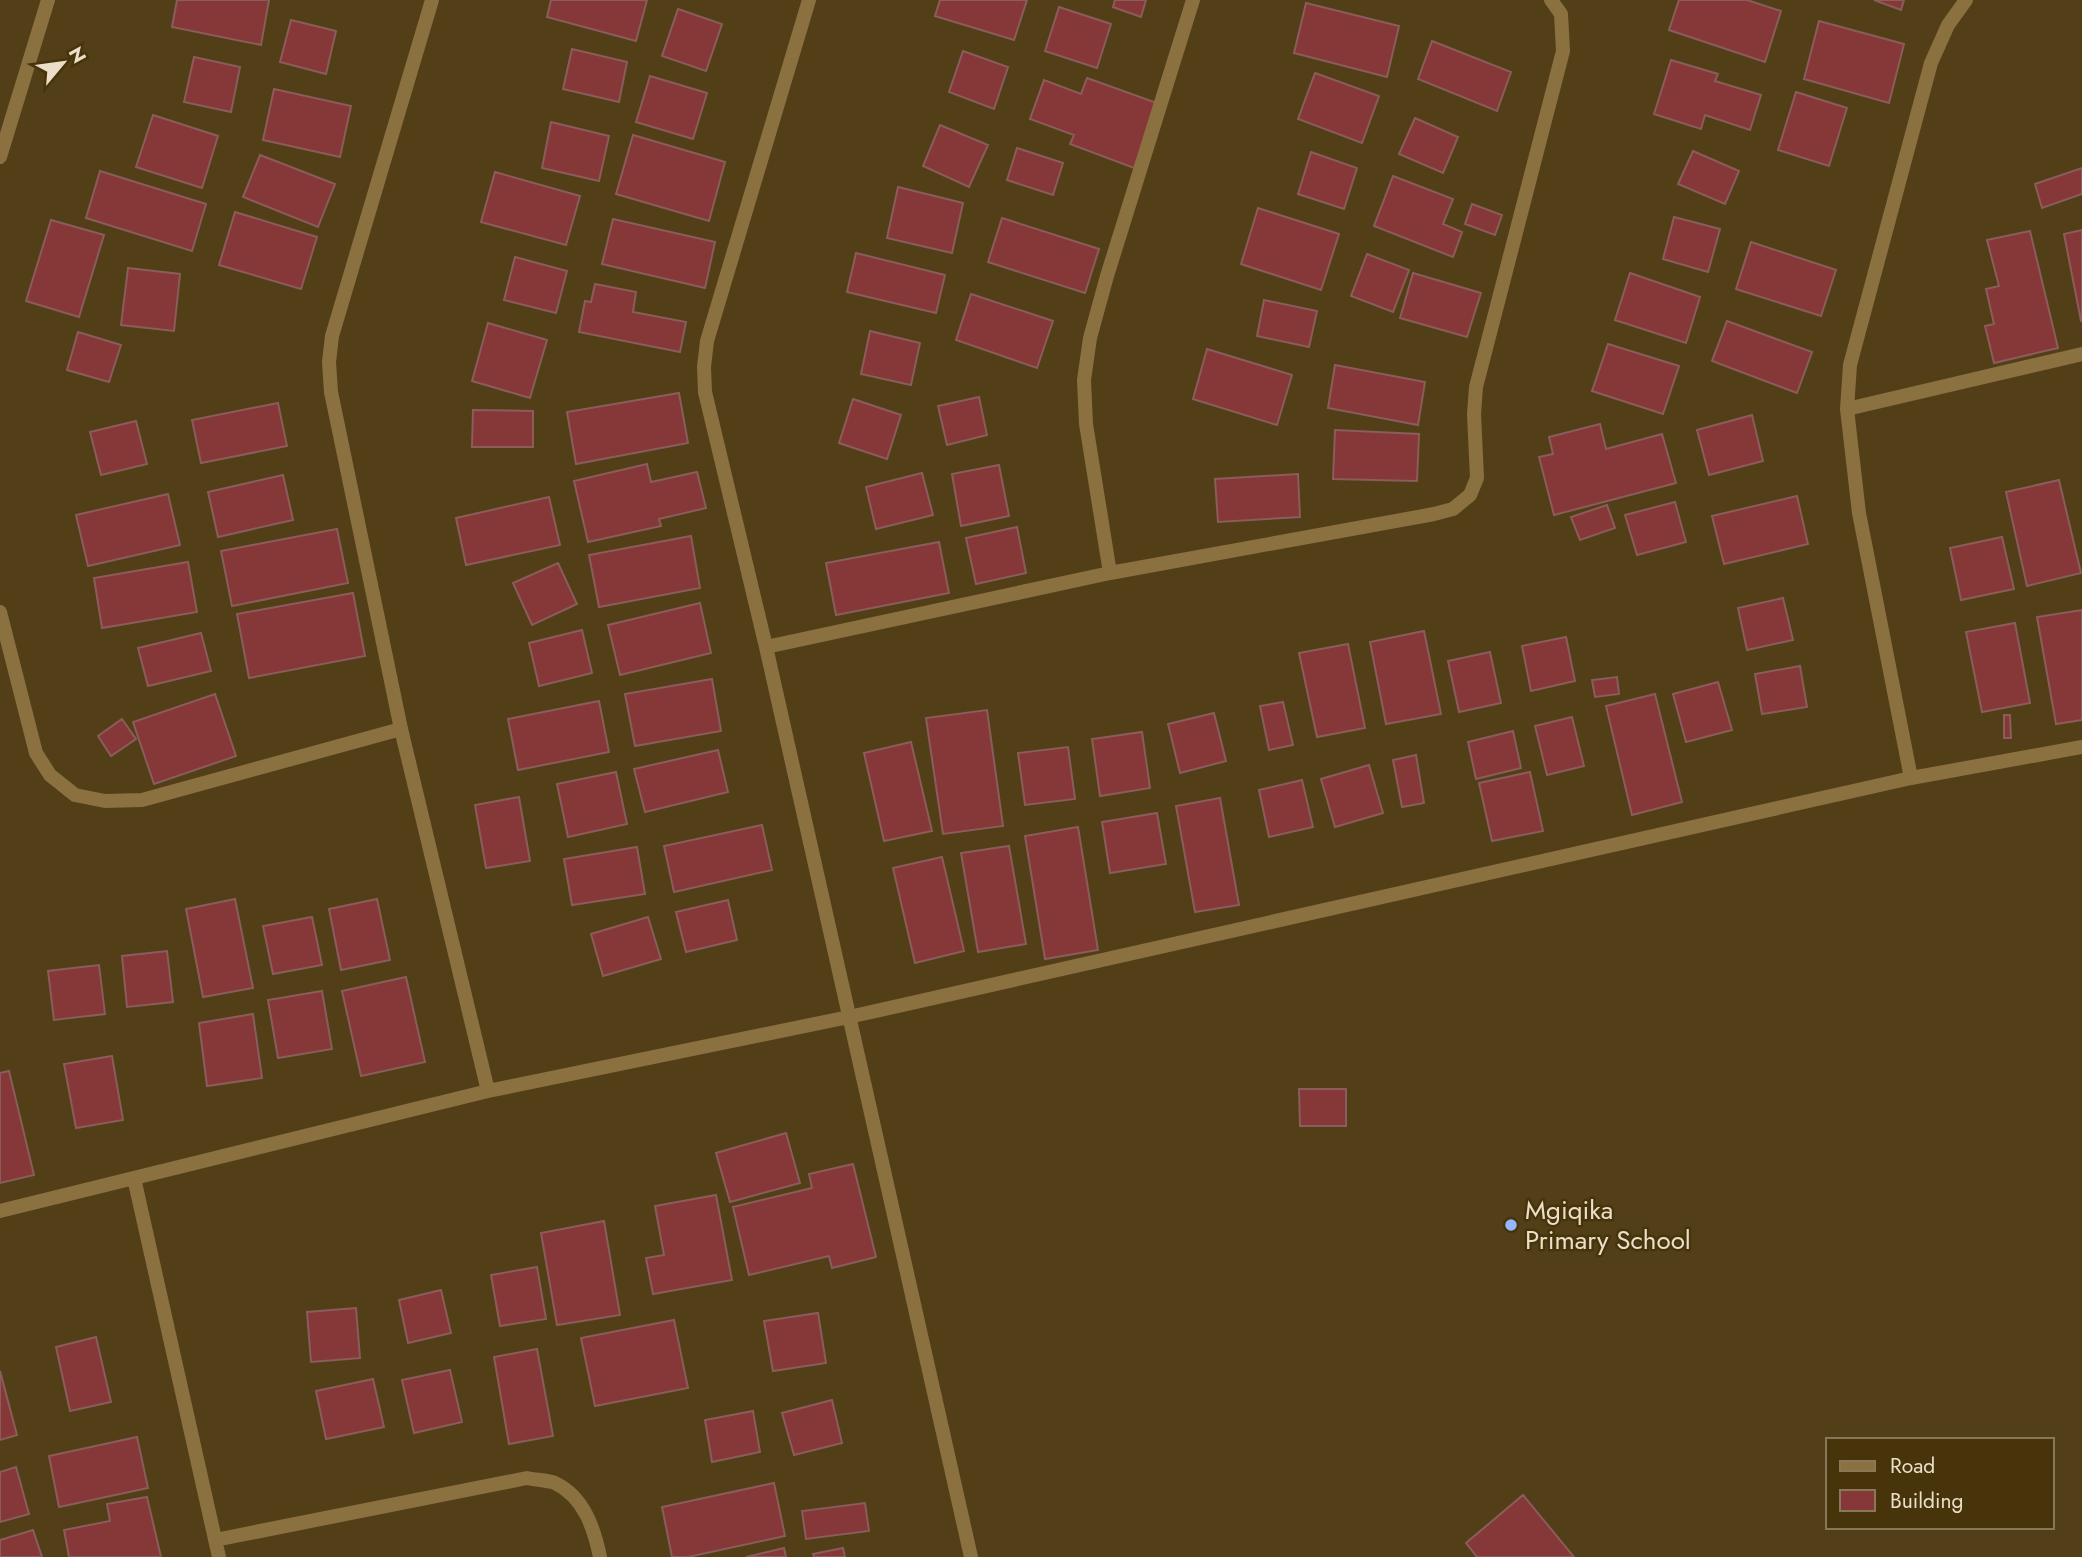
<svg xmlns="http://www.w3.org/2000/svg" width="2082" height="1557" font-family="Jost,sans-serif">
<rect width="100%" height="100%" fill="#523f18"/>
<!-- building -->
<path fill="#853837" stroke="#8a5c5a" stroke-width="2" d="M 177,0 L 269,0 L 261,45 L 172,27 Z
M 551,0 L 647,0 L 636,41 L 547,17 Z
M 940,0 L 1027,0 L 1014,40 L 935,16 Z
M 1115,0 L 1146,0 L 1141,17 L 1113,7 Z
M 1679,0 L 1747,0 L 1781,11 L 1765,62 L 1669,30 Z
M 1874,0 L 1904,0 L 1901,10 Z
M 1306,3 L 1399,26 L 1387,77 L 1294,53 Z
M 1059,7 L 1111,24 L 1097,68 L 1045,51 Z
M 678,9 L 722,24 L 706,71 L 662,56 Z
M 291,20 L 336,31 L 326,74 L 280,62 Z
M 1819,21 L 1904,44 L 1889,103 L 1804,79 Z
M 1432,41 L 1511,72 L 1497,111 L 1418,79 Z
M 572,49 L 627,62 L 619,102 L 563,89 Z
M 963,51 L 1008,67 L 994,109 L 949,92 Z
M 194,57 L 240,67 L 231,112 L 184,102 Z
M 1671,60 L 1718,74 L 1715,81 L 1761,95 L 1750,130 L 1705,115 L 1701,129 L 1654,114 Z
M 1315,73 L 1379,96 L 1362,143 L 1298,119 Z
M 650,76 L 707,93 L 693,139 L 636,122 Z
M 1087,78 L 1157,103 L 1134,168 L 1070,144 L 1074,135 L 1030,119 L 1044,80 L 1081,94 Z
M 274,89 L 351,106 L 340,157 L 263,140 Z
M 1796,92 L 1847,108 L 1829,166 L 1778,150 Z
M 153,115 L 218,136 L 202,188 L 136,167 Z
M 1415,118 L 1458,137 L 1443,173 L 1399,154 Z
M 551,122 L 609,136 L 599,181 L 542,168 Z
M 940,125 L 988,145 L 969,187 L 923,166 Z
M 633,135 L 725,162 L 709,221 L 616,194 Z
M 1017,148 L 1063,163 L 1053,195 L 1007,180 Z
M 1693,151 L 1739,171 L 1725,204 L 1678,184 Z
M 1311,152 L 1357,168 L 1344,209 L 1298,194 Z
M 260,155 L 335,184 L 318,227 L 243,197 Z
M 2082,168 L 2082,194 L 2042,208 L 2035,184 Z
M 100,171 L 206,204 L 192,251 L 86,218 Z
M 495,172 L 580,196 L 566,245 L 481,222 Z
M 1393,176 L 1453,199 L 1443,224 L 1462,232 L 1453,257 L 1374,226 Z
M 898,187 L 963,203 L 952,253 L 887,238 Z
M 1472,204 L 1502,215 L 1495,235 L 1465,224 Z
M 1258,208 L 1339,234 L 1321,290 L 1241,264 Z
M 235,212 L 317,237 L 301,289 L 219,265 Z
M 1674,217 L 1720,229 L 1708,272 L 1663,259 Z
M 1002,218 L 1099,249 L 1085,293 L 988,262 Z
M 613,219 L 715,242 L 705,288 L 602,264 Z
M 51,220 L 104,235 L 79,317 L 26,301 Z
M 2082,230 L 2082,321 L 2081,321 L 2064,234 Z
M 2030,231 L 2058,348 L 1994,363 L 1985,326 L 1994,324 L 1986,289 L 1999,286 L 1987,240 Z
M 1751,242 L 1836,270 L 1821,316 L 1736,289 Z
M 856,253 L 945,275 L 936,313 L 847,292 Z
M 1367,254 L 1409,270 L 1393,312 L 1351,296 Z
M 515,257 L 567,271 L 556,313 L 504,300 Z
M 128,268 L 180,274 L 174,331 L 121,325 Z
M 1413,273 L 1481,293 L 1467,337 L 1400,318 Z
M 1630,273 L 1700,297 L 1686,343 L 1615,320 Z
M 595,284 L 636,292 L 633,312 L 686,322 L 680,352 L 579,332 L 585,301 L 591,302 Z
M 971,294 L 1053,321 L 1037,368 L 956,340 Z
M 1264,300 L 1317,311 L 1309,347 L 1257,336 Z
M 1727,321 L 1812,352 L 1797,393 L 1712,361 Z
M 488,323 L 547,340 L 530,398 L 472,381 Z
M 870,331 L 920,343 L 911,385 L 861,374 Z
M 78,332 L 121,345 L 109,382 L 67,370 Z
M 1608,344 L 1679,366 L 1663,414 L 1592,391 Z
M 1207,349 L 1292,375 L 1277,425 L 1193,399 Z
M 1335,365 L 1425,382 L 1418,425 L 1328,408 Z
M 679,393 L 688,443 L 576,464 L 567,412 Z
M 979,397 L 987,435 L 947,445 L 938,406 Z
M 853,399 L 901,415 L 887,459 L 839,443 Z
M 278,403 L 287,446 L 201,463 L 192,420 Z
M 473,410 L 533,411 L 533,447 L 472,447 Z
M 1752,415 L 1763,461 L 1709,475 L 1697,430 Z
M 136,421 L 147,464 L 101,475 L 90,432 Z
M 1600,424 L 1606,449 L 1662,434 L 1676,483 L 1554,515 L 1539,457 L 1553,454 L 1549,437 Z
M 1335,430 L 1419,434 L 1417,481 L 1333,479 Z
M 647,464 L 651,482 L 697,472 L 706,508 L 659,519 L 661,526 L 588,542 L 574,481 Z
M 999,465 L 1009,516 L 961,526 L 952,474 Z
M 922,473 L 933,515 L 876,529 L 866,487 Z
M 1298,474 L 1300,517 L 1218,522 L 1215,479 Z
M 283,475 L 293,520 L 218,537 L 208,492 Z
M 2059,480 L 2081,573 L 2027,586 L 2006,492 Z
M 168,494 L 180,545 L 88,566 L 76,515 Z
M 1797,496 L 1808,544 L 1724,564 L 1712,516 Z
M 549,497 L 560,545 L 466,565 L 456,518 Z
M 1675,502 L 1686,542 L 1637,555 L 1625,515 Z
M 1607,505 L 1615,528 L 1580,540 L 1571,517 Z
M 1017,527 L 1026,573 L 976,584 L 966,538 Z
M 337,529 L 348,583 L 232,606 L 221,551 Z
M 691,536 L 700,588 L 599,607 L 589,555 Z
M 2002,537 L 2014,589 L 1961,600 L 1950,548 Z
M 939,542 L 949,593 L 836,615 L 826,563 Z
M 188,562 L 197,612 L 102,628 L 94,578 Z
M 558,563 L 577,604 L 532,625 L 513,583 Z
M 353,593 L 365,656 L 249,678 L 237,614 Z
M 1783,598 L 1793,640 L 1747,650 L 1738,608 Z
M 700,603 L 711,653 L 620,675 L 608,625 Z
M 2082,610 L 2082,720 L 2056,724 L 2037,617 Z
M 2015,623 L 2030,703 L 1982,712 L 1966,632 Z
M 582,630 L 592,673 L 539,686 L 529,643 Z
M 1424,631 L 1441,714 L 1386,724 L 1370,642 Z
M 201,633 L 211,671 L 148,686 L 138,648 Z
M 1566,637 L 1575,681 L 1531,691 L 1522,646 Z
M 1348,644 L 1365,728 L 1317,737 L 1299,653 Z
M 1490,652 L 1501,703 L 1459,712 L 1448,661 Z
M 1800,666 L 1807,707 L 1762,714 L 1755,674 Z
M 1617,677 L 1619,694 L 1595,697 L 1592,680 Z
M 712,679 L 721,731 L 635,746 L 625,694 Z
M 1718,682 L 1732,730 L 1686,742 L 1673,694 Z
M 215,694 L 236,756 L 154,784 L 133,722 Z
M 1655,694 L 1682,802 L 1632,815 L 1606,706 Z
M 599,701 L 609,752 L 518,770 L 508,719 Z
M 1283,702 L 1293,745 L 1269,750 L 1260,706 Z
M 987,710 L 1003,826 L 943,834 L 926,718 Z
M 1214,713 L 1226,761 L 1180,773 L 1168,724 Z
M 2004,715 L 2010,715 L 2011,738 L 2004,738 Z
M 1572,717 L 1584,766 L 1547,775 L 1535,726 Z
M 122,719 L 136,739 L 111,756 L 98,736 Z
M 1513,731 L 1521,768 L 1476,779 L 1468,742 Z
M 1142,732 L 1150,788 L 1100,796 L 1092,739 Z
M 911,742 L 932,831 L 884,841 L 864,753 Z
M 1068,747 L 1075,799 L 1025,805 L 1018,753 Z
M 718,750 L 728,792 L 645,812 L 634,769 Z
M 1416,755 L 1424,803 L 1402,807 L 1393,760 Z
M 1369,765 L 1383,813 L 1335,827 L 1321,779 Z
M 616,772 L 627,824 L 568,837 L 557,784 Z
M 1530,772 L 1543,831 L 1492,841 L 1479,783 Z
M 1302,780 L 1313,827 L 1269,837 L 1259,790 Z
M 519,797 L 530,861 L 486,868 L 475,805 Z
M 1220,798 L 1239,905 L 1195,912 L 1176,806 Z
M 1157,813 L 1166,864 L 1110,873 L 1102,822 Z
M 762,825 L 772,870 L 674,892 L 664,846 Z
M 1078,827 L 1098,950 L 1045,959 L 1025,836 Z
M 1009,846 L 1026,944 L 978,952 L 961,853 Z
M 637,847 L 645,894 L 572,905 L 564,859 Z
M 942,857 L 964,951 L 915,963 L 893,868 Z
M 235,899 L 253,988 L 203,997 L 186,909 Z
M 377,899 L 390,960 L 341,970 L 329,909 Z
M 728,900 L 737,940 L 686,952 L 676,912 Z
M 312,917 L 322,965 L 273,974 L 263,926 Z
M 648,917 L 661,959 L 603,976 L 591,934 Z
M 167,951 L 173,1002 L 127,1007 L 122,956 Z
M 99,965 L 105,1014 L 54,1020 L 48,971 Z
M 406,977 L 425,1062 L 361,1076 L 342,991 Z
M 322,991 L 332,1049 L 278,1058 L 268,1000 Z
M 253,1014 L 262,1078 L 207,1086 L 199,1023 Z
M 112,1056 L 123,1120 L 76,1128 L 64,1064 Z
M 9,1071 L 34,1175 L 0,1183 L 0,1073 Z
M 1299,1089 L 1346,1089 L 1346,1126 L 1300,1126 Z
M 786,1133 L 800,1183 L 730,1202 L 716,1153 Z
M 853,1164 L 876,1257 L 832,1268 L 829,1256 L 749,1275 L 733,1207 L 812,1188 L 809,1174 Z
M 716,1195 L 732,1280 L 653,1294 L 646,1258 L 664,1255 L 655,1206 Z
M 604,1221 L 620,1315 L 557,1325 L 541,1233 Z
M 537,1267 L 546,1319 L 500,1326 L 491,1275 Z
M 441,1290 L 451,1333 L 408,1343 L 399,1300 Z
M 356,1308 L 360,1358 L 311,1362 L 307,1312 Z
M 818,1313 L 826,1363 L 773,1371 L 764,1321 Z
M 674,1320 L 688,1388 L 595,1406 L 581,1338 Z
M 96,1337 L 111,1402 L 70,1411 L 56,1347 Z
M 537,1349 L 553,1436 L 509,1444 L 494,1357 Z
M 450,1370 L 462,1422 L 414,1433 L 402,1380 Z
M 0,1371 L 17,1435 L 0,1440 Z
M 373,1379 L 384,1427 L 326,1439 L 316,1391 Z
M 832,1400 L 842,1443 L 794,1455 L 782,1413 Z
M 753,1411 L 760,1452 L 712,1462 L 705,1420 Z
M 137,1437 L 148,1488 L 59,1507 L 49,1456 Z
M 16,1467 L 29,1514 L 0,1522 L 0,1472 Z
M 774,1483 L 785,1536 L 688,1557 L 672,1557 L 662,1507 Z
M 1523,1495 L 1574,1557 L 1477,1557 L 1466,1543 Z
M 147,1497 L 161,1557 L 69,1557 L 64,1530 L 110,1521 L 107,1504 Z
M 865,1503 L 869,1531 L 806,1539 L 802,1511 Z
M 33,1530 L 42,1557 L 0,1557 L 0,1540 Z
M 784,1548 L 786,1557 L 746,1557 Z
M 843,1548 L 845,1557 L 814,1557 L 813,1554 Z"/>
<g fill="none" stroke-linecap="round" stroke-linejoin="round">
<!-- street -->
<path stroke="#8b7140" stroke-width="14" d="M 432,0 L 332,336 L 329,362 L 331,392 L 401,729 L 488,1091
M 809,0 L 707,341 L 704,367 L 705,392 L 766,647 L 971,1557
M 0,157 L 48,0
M 1847,409 L 2082,354
M 1110,573 L 1086,424 L 1084,380 L 1090,338 L 1107,276 L 1193,0
M 0,612 L 36,753 L 50,775 L 75,795 L 105,801 L 142,800 L 401,729
M 766,647 L 1110,573 L 1434,514 L 1453,509 L 1470,495 L 1477,478 L 1474,414 L 1476,387 L 1563,51 L 1561,14 L 1551,0
M 1911,778 L 1859,513 L 1847,409 L 1850,365 L 1931,63 L 1948,25 L 1966,0
M 134,1178 L 219,1557
M 0,1211 L 488,1091 L 849,1017 L 1911,778 L 2082,747
M 215,1540 L 527,1478 C 536,1480 547,1480 555,1483 C 584,1497 594,1528 600,1557"/>
</g>
<!-- markers -->
<circle fill="#92b7fd" stroke="#47340b" stroke-width="2.5" cx="1511" cy="1225" r="7"/>
<g text-anchor="middle" dominant-baseline="central" stroke-width="5" stroke-linejoin="round" paint-order="stroke">
<!-- poi labels -->
<g font-size="26" fill="#ebdfca" stroke="#47340b" text-anchor="start">
<text x="1525" y="1210">Mgiqika<tspan x="1525" dy="30">Primary School</tspan></text>
</g>
</g>
<!-- legend -->
<rect x="1826" y="1438" width="228" height="91" fill="#47340b" stroke="#897857" stroke-width="2"/>
<rect x="1840" y="1461" width="35" height="10" fill="#8b7140" stroke="#897857" stroke-width="2"/>
<text x="1890" y="1473" font-size="21" fill="#ebdfca">Road</text>
<rect x="1840" y="1490" width="35" height="21" fill="#853837" stroke="#897857" stroke-width="2"/>
<text x="1890" y="1508" font-size="21" fill="#ebdfca">Building</text>
<!-- north arrow -->
<g transform="translate(63 63) rotate(61)" stroke="#47340b" stroke-width="5" paint-order="stroke">
<path d="M0-5L12 26L0 18L-12 26Z" fill="#ebdfca"/>
<text y="-10" font-size="19" font-weight="bold" text-anchor="middle" fill="#ebdfca">N</text>
</g>
</svg>
